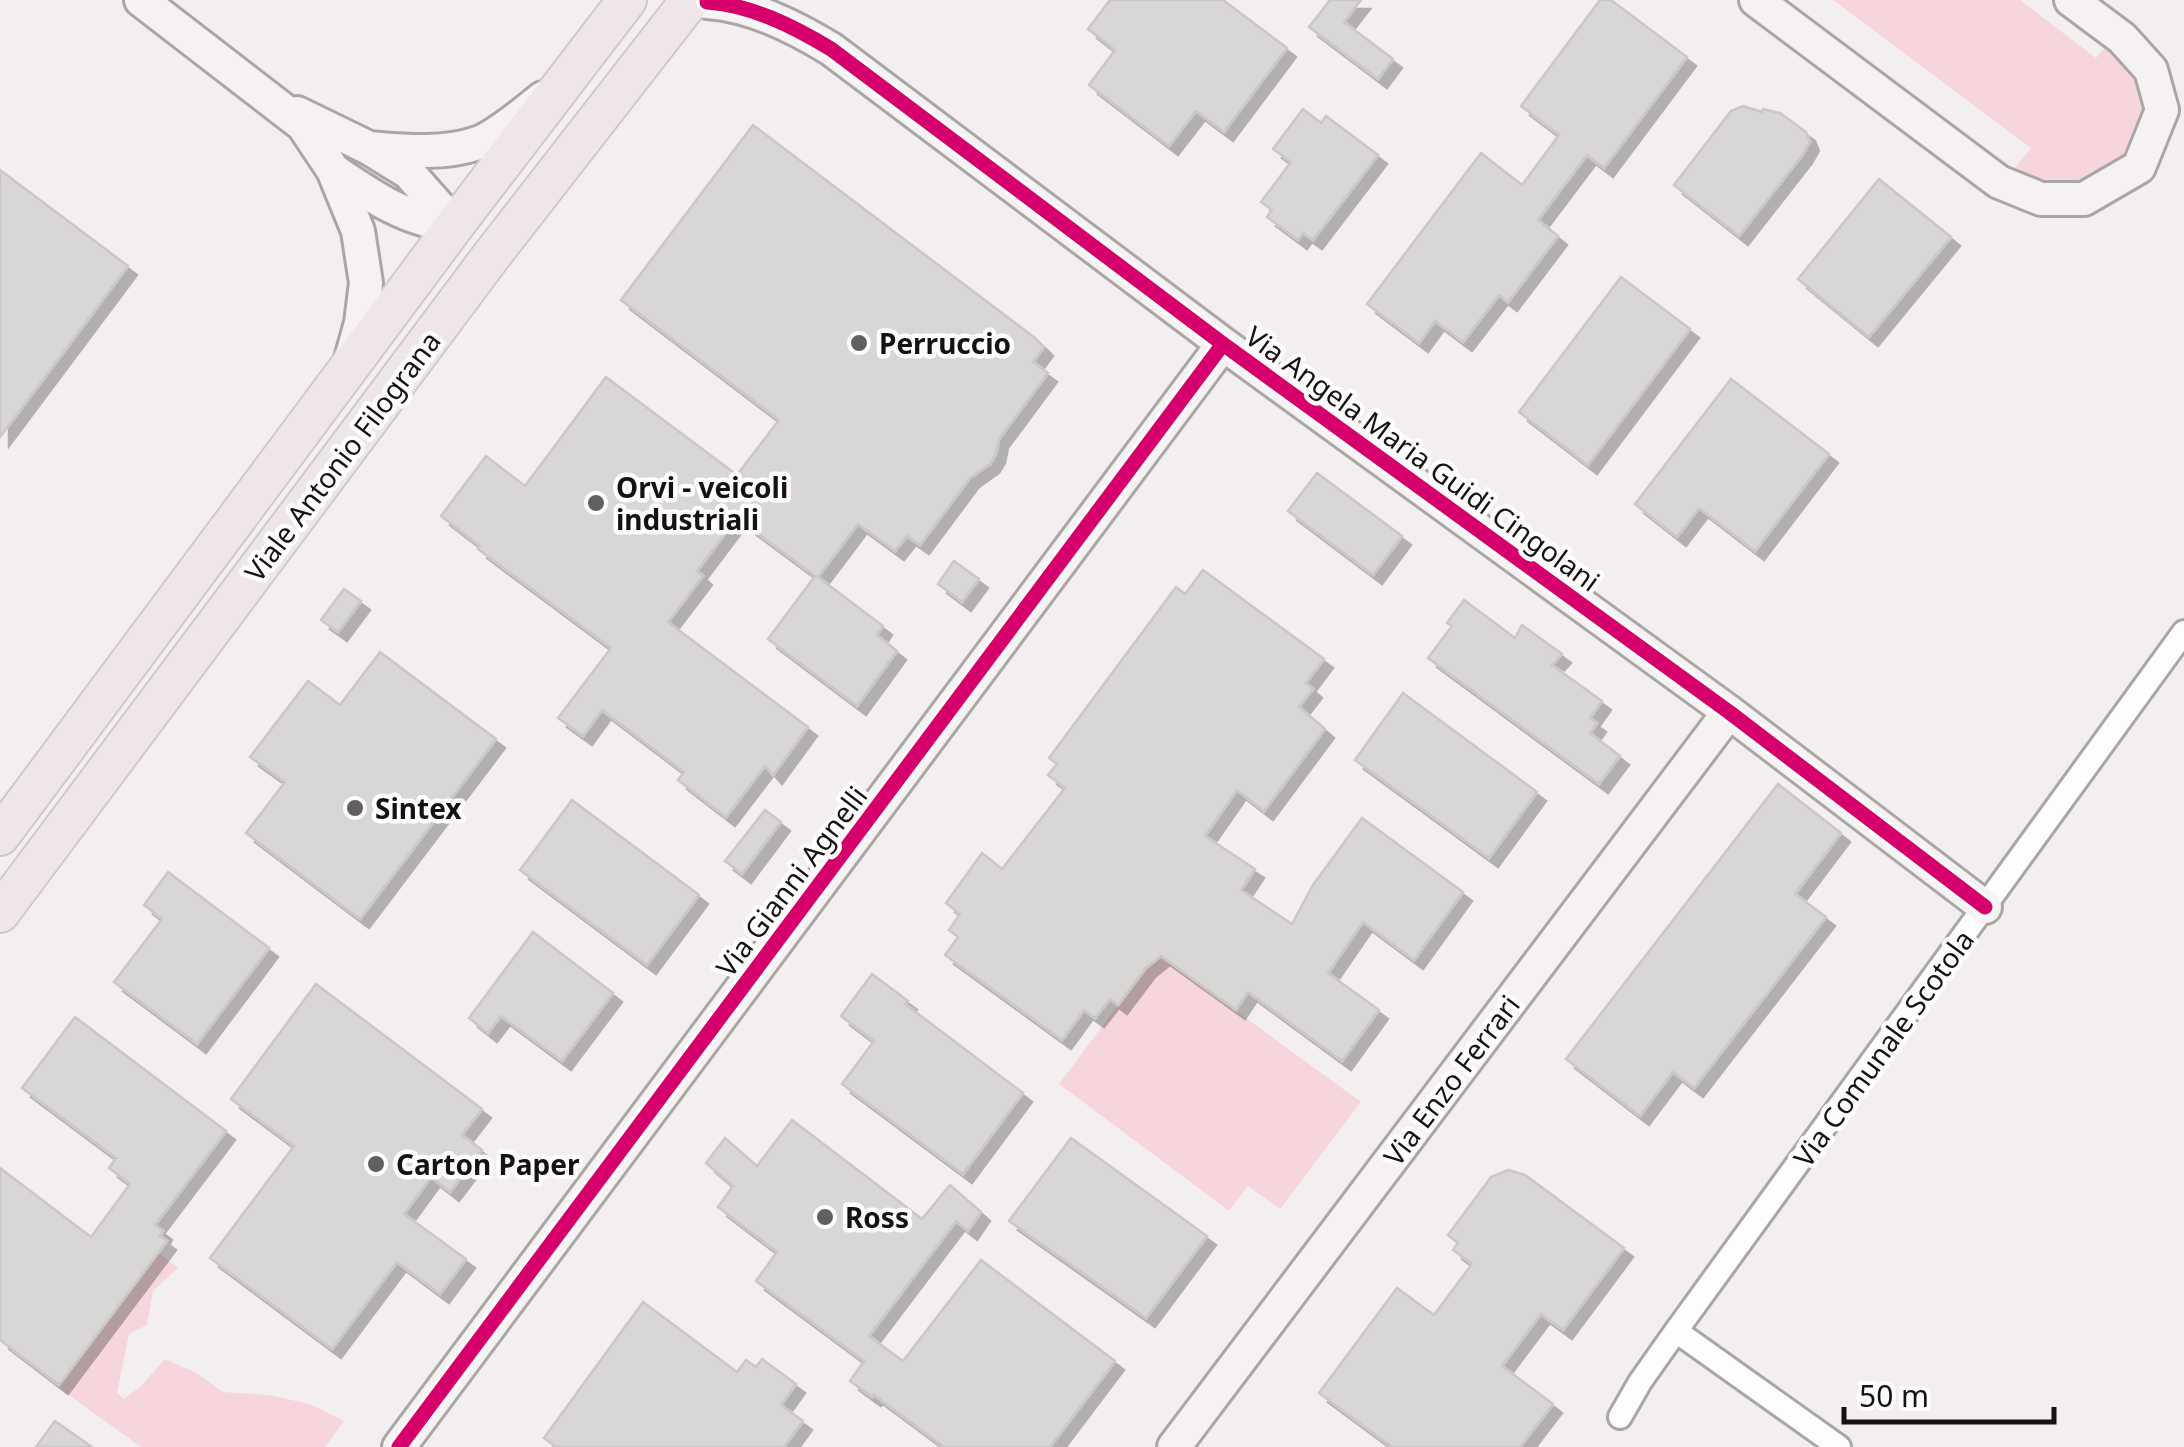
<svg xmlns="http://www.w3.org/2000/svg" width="2184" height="1447" font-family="'Noto Sans',sans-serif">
<defs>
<filter id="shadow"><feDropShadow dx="9" dy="9" stdDeviation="0" flood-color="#0004"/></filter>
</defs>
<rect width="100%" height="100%" fill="#f3eff0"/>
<!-- green -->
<path fill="#f6d6dc" d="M 1833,0 L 2020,0 L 2096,58 L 2108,44 C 2116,52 2129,61 2136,71 C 2143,83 2143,97 2142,110 C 2141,119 2140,132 2136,141 C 2120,174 2059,198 2025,180 C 2021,177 2017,173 2013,170 L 2031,148 Z
M 1157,953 L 1361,1102 L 1280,1209 L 1248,1186 L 1229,1211 L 1059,1084 Z
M 158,1252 L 178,1268 L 153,1291 L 147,1325 L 129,1334 L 117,1393 L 124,1399 L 140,1387 L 165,1359 L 198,1374 L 223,1392 L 268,1395 L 310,1404 L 344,1421 L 325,1447 L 141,1447 L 58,1387 Z"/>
<!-- building -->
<path fill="#d9d6d6" stroke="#cac7c7" stroke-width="2.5" filter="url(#shadow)" d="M 1110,0 L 1223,0 L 1287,48 L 1224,132 L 1196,111 L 1169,146 L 1089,85 L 1115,50 L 1088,29 Z
M 1330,0 L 1361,0 L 1344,22 L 1393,59 L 1378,79 L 1309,27 Z
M 1600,0 L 1611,0 L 1687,57 L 1604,168 L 1587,155 L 1538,220 L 1558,236 L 1508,302 L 1499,295 L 1463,342 L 1435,321 L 1419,343 L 1367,304 L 1481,153 L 1522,185 L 1559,135 L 1521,106 Z
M 1743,106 L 1762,112 L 1763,109 L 1780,113 L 1806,132 L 1810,142 L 1803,154 L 1739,236 L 1674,185 L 1731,111 Z
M 1303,109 L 1321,123 L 1326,116 L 1378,155 L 1313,240 L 1303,233 L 1298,240 L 1267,217 L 1272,210 L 1261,202 L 1291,162 L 1273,149 Z
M 753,125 L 1035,338 L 1044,347 L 1033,362 L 1048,373 L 999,439 L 996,454 L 990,464 L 970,478 L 920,545 L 907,536 L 895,551 L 858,524 L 818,577 L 883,626 L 877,635 L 897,651 L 857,706 L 768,639 L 815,576 L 737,518 L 697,571 L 703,576 L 668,622 L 808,727 L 773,775 L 765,766 L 726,817 L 678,780 L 684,772 L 602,710 L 583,736 L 558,718 L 611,648 L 478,549 L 480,546 L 441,516 L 486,456 L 525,486 L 606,377 L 737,475 L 779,420 L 621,300 Z
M 0,170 L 128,266 L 0,437 Z
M 1879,179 L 1951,237 L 1869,337 L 1798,279 Z
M 1621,277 L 1690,329 L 1588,465 L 1519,412 Z
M 1731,379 L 1829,454 L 1755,551 L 1699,508 L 1677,537 L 1635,504 Z
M 1317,473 L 1402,536 L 1373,575 L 1288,511 Z
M 954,561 L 979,579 L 962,602 L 938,584 Z
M 1203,570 L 1324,659 L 1306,683 L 1313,689 L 1299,707 L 1325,729 L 1264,811 L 1237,790 L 1205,836 L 1255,869 L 1241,890 L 1292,924 L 1313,885 L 1362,818 L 1463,892 L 1414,960 L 1363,922 L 1328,973 L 1379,1010 L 1342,1061 L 1248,992 L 1236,1010 L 1161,956 L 1146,968 L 1118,1005 L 1110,999 L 1095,1018 L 1084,1010 L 1062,1040 L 945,955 L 958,937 L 949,930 L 960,914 L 946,903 L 982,853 L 1002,869 L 1065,788 L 1048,775 L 1057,764 L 1049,758 L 1176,587 L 1185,594 Z
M 344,589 L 361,601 L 338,632 L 321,620 Z
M 1464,600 L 1515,638 L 1522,625 L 1562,654 L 1552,665 L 1602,701 L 1590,718 L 1597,723 L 1590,733 L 1620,756 L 1599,784 L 1428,658 L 1452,626 L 1447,623 Z
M 380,652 L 496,739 L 360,919 L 246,833 L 285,782 L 250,757 L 308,681 L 340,705 Z
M 1403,693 L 1537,792 L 1489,858 L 1355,760 Z
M 1778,784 L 1841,833 L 1795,894 L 1826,917 L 1694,1088 L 1673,1072 L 1640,1116 L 1566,1059 Z
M 572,800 L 699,895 L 647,965 L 520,870 Z
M 765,810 L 781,822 L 742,874 L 725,861 Z
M 168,872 L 269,948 L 197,1044 L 114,982 L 162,919 L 144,905 Z
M 533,932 L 613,993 L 562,1061 L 501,1016 L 488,1033 L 469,1018 Z
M 872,974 L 908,1001 L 905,1004 L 1023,1093 L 963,1174 L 842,1084 L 874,1041 L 841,1016 Z
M 316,984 L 482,1109 L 462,1135 L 482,1150 L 450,1192 L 431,1177 L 404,1214 L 466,1259 L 440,1294 L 397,1262 L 332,1349 L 210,1258 L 294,1146 L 231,1099 Z
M 75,1017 L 226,1131 L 155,1225 L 163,1231 L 160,1236 L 167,1241 L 59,1385 L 0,1340 L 0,1168 L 91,1237 L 130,1184 L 109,1168 L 116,1158 L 22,1088 Z
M 792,1120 L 922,1219 L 950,1185 L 981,1212 L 968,1231 L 956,1221 L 869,1336 L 903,1361 L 981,1260 L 1115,1361 L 1050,1447 L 944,1447 L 874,1395 L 872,1397 L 850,1381 L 864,1361 L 756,1281 L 777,1252 L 718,1207 L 733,1186 L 706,1163 L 725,1138 L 757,1166 Z
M 1071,1138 L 1207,1236 L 1146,1318 L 1009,1221 Z
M 1508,1170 L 1525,1175 L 1624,1248 L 1563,1330 L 1541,1314 L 1502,1366 L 1553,1404 L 1520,1447 L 1392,1447 L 1319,1393 L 1397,1288 L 1434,1315 L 1472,1264 L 1453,1250 L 1458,1243 L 1448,1235 L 1491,1177 Z
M 643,1302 L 737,1372 L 746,1360 L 756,1367 L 762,1359 L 796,1384 L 781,1405 L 803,1421 L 784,1447 L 556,1447 L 544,1438 Z
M 55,1421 L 92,1447 L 36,1447 Z"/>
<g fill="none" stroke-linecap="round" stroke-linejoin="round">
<!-- street casing -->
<g stroke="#a9a6a6" stroke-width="28">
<path id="street" d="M 1676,1331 L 1839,1447
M 1620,1417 L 1640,1382 L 1676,1331 L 2184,632"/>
</g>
<!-- secondary casing -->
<g stroke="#a9a6a6" stroke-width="38">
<path id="secondary" d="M 141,0 L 303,125 L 333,170 L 358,231 L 366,283 L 361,323 L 351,359
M 1756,0 L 1999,182 L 2041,199 L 2084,199 L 2139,167 L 2162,110 L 2151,70 L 2122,38 L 2071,0
M 707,2 C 751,5 793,26 831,49 L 1223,344 L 1729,712 L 1985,907
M 297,113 L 369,148 L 408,172 L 455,225
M 369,148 C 405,151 443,155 478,143 C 499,135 525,112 543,98
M 333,170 C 371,196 408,222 455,225
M 399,1447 L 1223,344
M 1174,1447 L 1729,712"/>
</g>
<!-- primary casing -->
<g stroke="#cccaca" stroke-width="42">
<path id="primary" d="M 0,836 L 455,225 L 627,0
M 0,913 L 492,255 L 688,3"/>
</g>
<!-- street -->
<use href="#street" stroke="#fdfdfd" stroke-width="22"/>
<!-- secondary -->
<use href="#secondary" stroke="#f6f2f3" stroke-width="32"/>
<!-- primary -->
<use href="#primary" stroke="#efe6e8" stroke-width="38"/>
<!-- cycleway casing -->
<g stroke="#fffcfc" stroke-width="21">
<path id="cycleway" d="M 707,2 C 751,5 793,26 831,49 L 1223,344 L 1729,712 L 1985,907
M 399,1447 L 1223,344"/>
</g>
<!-- cycleway -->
<use href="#cycleway" stroke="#d6006c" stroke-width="15"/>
</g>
<!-- markers -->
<g fill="#625f60" stroke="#fffcfc" stroke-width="4">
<circle cx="859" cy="343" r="10"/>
<circle cx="596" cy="503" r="10"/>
<circle cx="355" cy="808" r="10"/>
<circle cx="376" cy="1164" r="10"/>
<circle cx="825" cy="1217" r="10"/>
</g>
<g text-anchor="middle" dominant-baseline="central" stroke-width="9" stroke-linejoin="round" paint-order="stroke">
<!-- poi labels -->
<g font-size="28" font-weight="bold" fill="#141212" stroke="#fffcfc" text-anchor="start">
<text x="879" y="343">Perruccio</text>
<text x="616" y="487">Orvi - veicoli<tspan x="616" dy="32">industriali</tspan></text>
<text x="375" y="808">Sintex</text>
<text x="396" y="1164">Carton Paper</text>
<text x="845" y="1217">Ross</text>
</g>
<!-- street labels -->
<g font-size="28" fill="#141212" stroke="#fffcfc">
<text transform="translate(342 456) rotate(-53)">Viale Antonio Filograna</text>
<text transform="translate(1423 458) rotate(36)">Via Angela Maria Guidi Cingolani</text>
<text transform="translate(791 881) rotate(-53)">Via Gianni Agnelli</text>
<text transform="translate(1883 1048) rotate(-54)">Via Comunale Scotola</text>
<text transform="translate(1451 1080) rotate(-53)">Via Enzo Ferrari</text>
</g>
</g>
<!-- scale -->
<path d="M1844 1407v15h210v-15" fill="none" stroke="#141212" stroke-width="5"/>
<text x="1859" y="1407" font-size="30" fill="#141212" stroke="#fffcfc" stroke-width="8" paint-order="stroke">50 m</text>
</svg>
